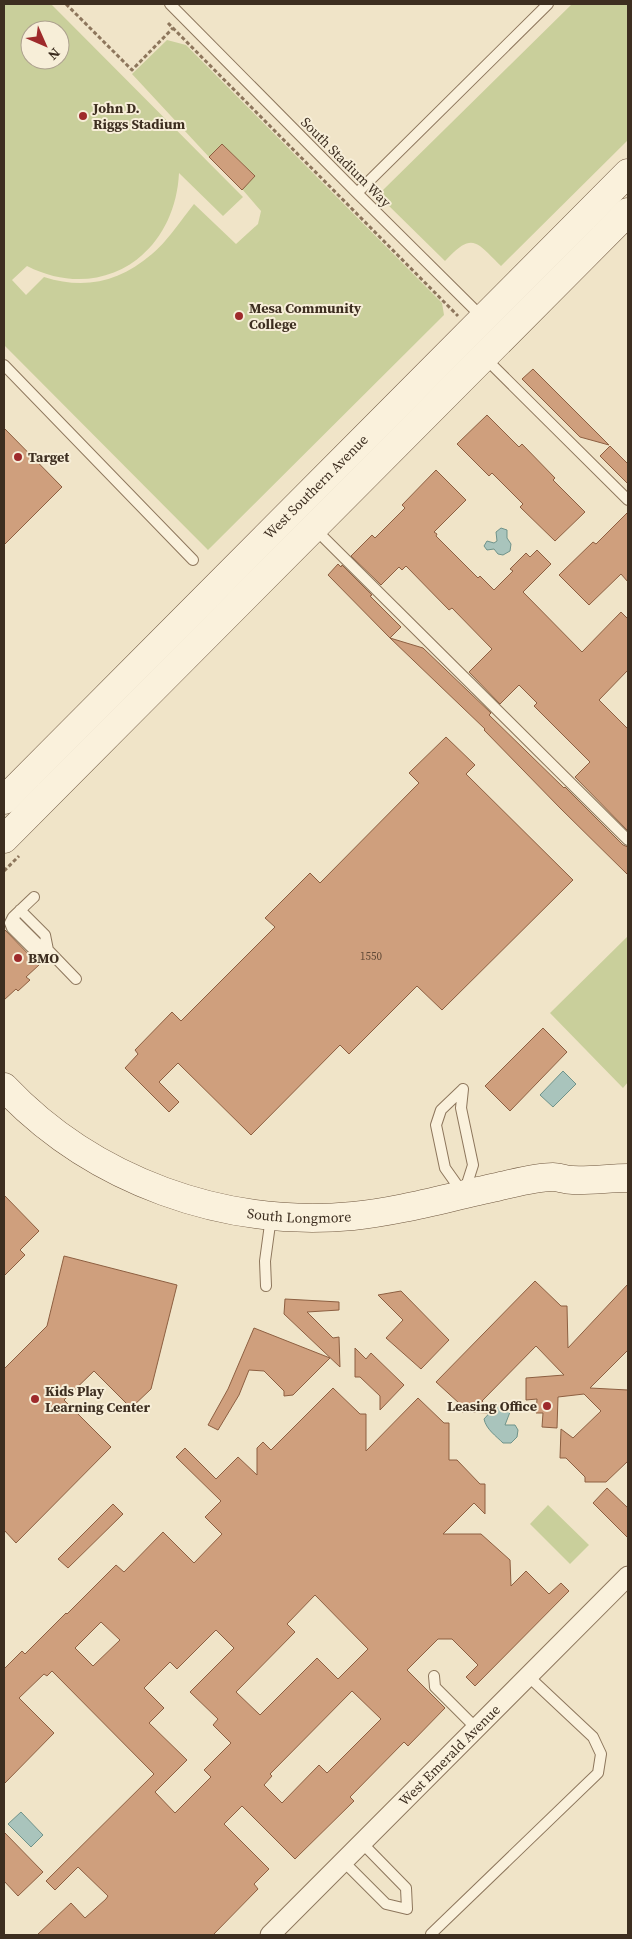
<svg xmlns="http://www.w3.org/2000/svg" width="632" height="1939" font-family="'Source Serif 4',serif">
<rect width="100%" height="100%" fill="#f0e4c8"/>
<!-- green -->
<path fill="#c9cf9b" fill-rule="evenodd" d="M 4,4 L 51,4 L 243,197 L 223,216 L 179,173 C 175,255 102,304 27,266 L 12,280 L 26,295 L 44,277 C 85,290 119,282 152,254 C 166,243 182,219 194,204 L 236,244 L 258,224 L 261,211 L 242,189 L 255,176 L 222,144 L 209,157 L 132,74 L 167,40 L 186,45 L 442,303 L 444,315 L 208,550 L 4,345 ZM 30,30 L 60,30 L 60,60 L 30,60 Z
M 572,4 L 628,4 L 628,140 L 501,266 C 476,242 473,231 445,261 L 386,203 L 383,198 L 383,190 Z
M 628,936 L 628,1082 L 623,1088 L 550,1013 Z
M 548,1505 L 589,1545 L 570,1564 L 530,1524 Z"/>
<!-- water -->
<path fill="#a9c4bc" stroke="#6f938a" d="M 501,528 L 507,530 L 507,538 L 511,544 L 510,551 L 503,555 L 498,554 L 494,549 L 487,550 L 484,546 L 487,541 L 494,543 L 497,541 L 496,532 Z
M 563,1071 L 576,1084 L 553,1107 L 540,1095 Z
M 501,1405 L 507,1407 L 510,1412 L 505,1425 L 515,1425 L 518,1430 L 517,1437 L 511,1443 L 503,1443 C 496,1436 486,1429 484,1419 L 495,1407 Z
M 21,1812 L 43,1835 L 31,1847 L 8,1824 Z"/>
<!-- building -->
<path fill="#cf9f7d" stroke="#8d5f41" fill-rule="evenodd" d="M 222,144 L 255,176 L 242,190 L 209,157 Z
M 533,369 L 609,445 L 580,437 L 522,379 Z
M 487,415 L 519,447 L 522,444 L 555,478 L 553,480 L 585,512 L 555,541 L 520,507 L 523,504 L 492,473 L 489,476 L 457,444 Z
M 4,428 L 62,487 L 4,545 Z
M 610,446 L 628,464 L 628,484 L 600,456 Z
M 436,470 L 466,500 L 434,532 L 437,534 L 436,536 L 478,578 L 480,576 L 494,590 L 513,571 L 510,569 L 526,553 L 530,557 L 537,550 L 551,564 L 523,592 L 582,652 L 621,612 L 628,619 L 628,670 L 599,700 L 628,729 L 628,831 L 575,777 L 590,762 L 534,706 L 537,703 L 519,685 L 500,704 L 469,672 L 492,649 L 452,608 L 449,610 L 406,566 L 402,570 L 399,567 L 381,585 L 351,556 L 372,535 L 375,538 L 405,508 L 402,505 Z
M 628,512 L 628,582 L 621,574 L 589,605 L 559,575 L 593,542 L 596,544 Z
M 338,564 L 341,567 L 342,565 L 372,595 L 370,596 L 401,627 L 390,638 L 328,575 Z
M 390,638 L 423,648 L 491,713 L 489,715 L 564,788 L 565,787 L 623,845 L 628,847 L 628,875 L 560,808 L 484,730 L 485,729 Z
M 446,737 L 475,765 L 466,774 L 573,880 L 442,1010 L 417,986 L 349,1054 L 340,1045 L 251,1135 L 178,1063 L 159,1082 L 179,1102 L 169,1112 L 125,1068 L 138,1054 L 135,1050 L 172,1012 L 181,1021 L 275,927 L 265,918 L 310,873 L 320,883 L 419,783 L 409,773 Z
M 4,929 L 39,965 L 26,977 L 30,980 L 18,991 L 16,989 L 4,1000 Z
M 543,1028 L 567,1052 L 510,1111 L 485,1086 Z
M 4,1195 L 39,1231 L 20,1250 L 25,1255 L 4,1276 Z
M 64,1256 L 177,1285 L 151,1389 L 131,1408 L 94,1371 L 64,1400 L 111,1447 L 16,1543 L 4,1530 L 4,1369 L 47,1326 Z
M 535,1281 L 561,1306 L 567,1306 L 568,1348 L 628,1284 L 628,1350 L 590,1388 L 628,1390 L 628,1461 L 606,1482 L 585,1482 L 585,1477 L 566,1458 L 560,1458 L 561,1429 L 573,1438 L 601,1411 L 584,1394 L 558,1397 L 557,1428 L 542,1427 L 543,1413 L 536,1413 L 537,1399 L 526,1400 L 526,1378 L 564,1375 L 536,1346 L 482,1401 L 494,1413 L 462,1412 L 460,1404 L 436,1382 Z
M 401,1291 L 449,1340 L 421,1369 L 386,1338 L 403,1320 L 378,1295 Z
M 285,1299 L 339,1302 L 339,1310 L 307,1312 L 333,1338 L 339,1337 L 340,1367 L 284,1314 Z
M 254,1328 L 330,1358 L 293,1395 L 284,1396 L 284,1391 L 264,1371 L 249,1370 L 239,1395 L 218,1430 L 208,1425 L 228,1389 Z
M 355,1348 L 366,1359 L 371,1353 L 404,1385 L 380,1410 L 380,1396 L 360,1377 L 355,1377 Z
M 333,1388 L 360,1414 L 366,1414 L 366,1451 L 418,1398 L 444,1423 L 449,1423 L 449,1460 L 457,1460 L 480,1484 L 485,1484 L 485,1514 L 474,1503 L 443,1534 L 481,1534 L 510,1560 L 511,1586 L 526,1571 L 549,1594 L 561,1583 L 569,1591 L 475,1686 L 466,1677 L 478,1665 L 452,1639 L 438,1639 L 407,1670 L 445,1708 L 408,1746 L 404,1742 L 350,1797 L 354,1801 L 295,1859 L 242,1806 L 224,1824 L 269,1869 L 254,1884 L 258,1889 L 213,1935 L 37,1935 L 71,1903 L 85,1918 L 106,1899 L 108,1896 L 78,1867 L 55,1890 L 46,1881 L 154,1774 L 52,1671 L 47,1676 L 44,1674 L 19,1698 L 54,1733 L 4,1784 L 4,1669 L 22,1651 L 25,1654 L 66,1613 L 67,1614 L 116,1565 L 124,1572 L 163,1532 L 194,1563 L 222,1534 L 205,1517 L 221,1501 L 176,1457 L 185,1448 L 216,1479 L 238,1457 L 257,1475 L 257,1448 L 263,1442 L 271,1450 ZM 315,1595 L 368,1649 L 338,1679 L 317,1658 L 260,1715 L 236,1692 L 295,1632 L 287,1624 ZM 101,1622 L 120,1640 L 93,1666 L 75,1648 ZM 216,1630 L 234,1648 L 190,1692 L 218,1719 L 213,1725 L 231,1743 L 204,1770 L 211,1777 L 175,1813 L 155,1792 L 187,1760 L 149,1723 L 164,1708 L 144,1688 L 170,1662 L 177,1669 ZM 352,1691 L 381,1719 L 327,1773 L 319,1765 L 282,1803 L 264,1785 L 272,1776 L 270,1774 Z
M 607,1488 L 628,1508 L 628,1538 L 593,1503 Z
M 113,1504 L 123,1514 L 68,1568 L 58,1559 Z
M 4,1832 L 43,1872 L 18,1896 L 4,1881 Z"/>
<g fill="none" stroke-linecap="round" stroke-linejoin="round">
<!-- lane casing -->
<g stroke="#8d765c" stroke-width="12">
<path id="lane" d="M 170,4 L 357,193 L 483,318
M 357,193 L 548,4
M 485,358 L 628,500
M 4,365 L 193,560
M 315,529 L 628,840
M 34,897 L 14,916 L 15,921 L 37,943 L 48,950 L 76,979
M 13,917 L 10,923 L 12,928 L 32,948 L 48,950 L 45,935 L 20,910
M 463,1089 L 461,1108 L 473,1165 L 465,1190
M 462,1192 L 445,1168 L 436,1125 L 441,1110 L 463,1089
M 266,1286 L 265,1261 L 271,1217
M 434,1676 L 435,1687 L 476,1728
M 343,1861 L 386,1904 L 407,1909 L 406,1888 L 362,1843
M 431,1934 L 598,1773 L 601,1754 L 593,1737 L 528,1676"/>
</g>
<!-- street casing -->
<g stroke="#8d765c" stroke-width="21">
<g id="street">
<path id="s1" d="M 270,1935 L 628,1576"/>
</g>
</g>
<!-- secondary casing -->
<g stroke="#6f573f" stroke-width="29">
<g id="secondary">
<path id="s2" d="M 4,800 L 628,173"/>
<path d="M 4,839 L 628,212"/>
<path id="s3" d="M 4,1087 C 93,1181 224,1228 353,1216 C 402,1211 449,1197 497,1187 C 515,1183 535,1177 553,1177 C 559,1177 565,1180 572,1180 C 591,1181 609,1178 628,1178"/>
</g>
</g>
<!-- path -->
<path stroke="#8d765c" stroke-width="3" stroke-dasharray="4 2.5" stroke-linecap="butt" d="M 66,4 L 132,70 L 173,28
M 168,23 L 458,316
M 4,871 L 19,856"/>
<!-- lane -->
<use href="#lane" stroke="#faf1dc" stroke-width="10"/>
<!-- street -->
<use href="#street" stroke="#faf1dc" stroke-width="19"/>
<!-- secondary -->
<use href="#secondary" stroke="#faf1dc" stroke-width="28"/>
</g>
<!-- markers -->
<g fill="#9e2a2b" stroke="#f7eed8" stroke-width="2">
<circle cx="83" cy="116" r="5"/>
<circle cx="239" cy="316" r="5"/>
<circle cx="18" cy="457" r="5"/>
<circle cx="18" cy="958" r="5"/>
<circle cx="35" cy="1399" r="5"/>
<circle cx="547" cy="1406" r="5"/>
</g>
<g text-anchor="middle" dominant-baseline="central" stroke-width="4" stroke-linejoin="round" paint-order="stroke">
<!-- number labels -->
<g font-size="11" fill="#624a37">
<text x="371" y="956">1550</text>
</g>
<!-- poi labels -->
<g font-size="14" font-weight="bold" fill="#3d2e20" stroke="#f7eed8" text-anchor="start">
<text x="93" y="108">John D.<tspan x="93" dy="16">Riggs Stadium</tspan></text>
<text x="249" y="308">Mesa Community<tspan x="249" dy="16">College</tspan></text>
<text x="28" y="457">Target</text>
<text x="28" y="958">BMO</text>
<text x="45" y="1391">Kids Play<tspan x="45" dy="16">Learning Center</tspan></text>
<text x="537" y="1406" text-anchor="end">Leasing Office</text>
</g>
<!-- street labels -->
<g font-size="14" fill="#3d2e20" stroke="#f7eed8">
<text transform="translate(346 162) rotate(45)">South Stadium Way</text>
<text stroke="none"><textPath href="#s2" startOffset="442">West Southern Avenue</textPath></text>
<text stroke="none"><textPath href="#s3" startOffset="331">South Longmore</textPath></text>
<text stroke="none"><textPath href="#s1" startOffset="254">West Emerald Avenue</textPath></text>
</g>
</g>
<!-- border -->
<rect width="632" height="1939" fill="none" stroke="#3d2e20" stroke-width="10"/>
<!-- north arrow -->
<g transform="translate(45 45) rotate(135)"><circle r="24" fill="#f7eed8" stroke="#ada18e"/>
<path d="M0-4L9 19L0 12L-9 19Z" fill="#9e2a2b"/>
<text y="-8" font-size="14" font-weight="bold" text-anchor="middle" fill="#3d2e20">N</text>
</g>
</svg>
